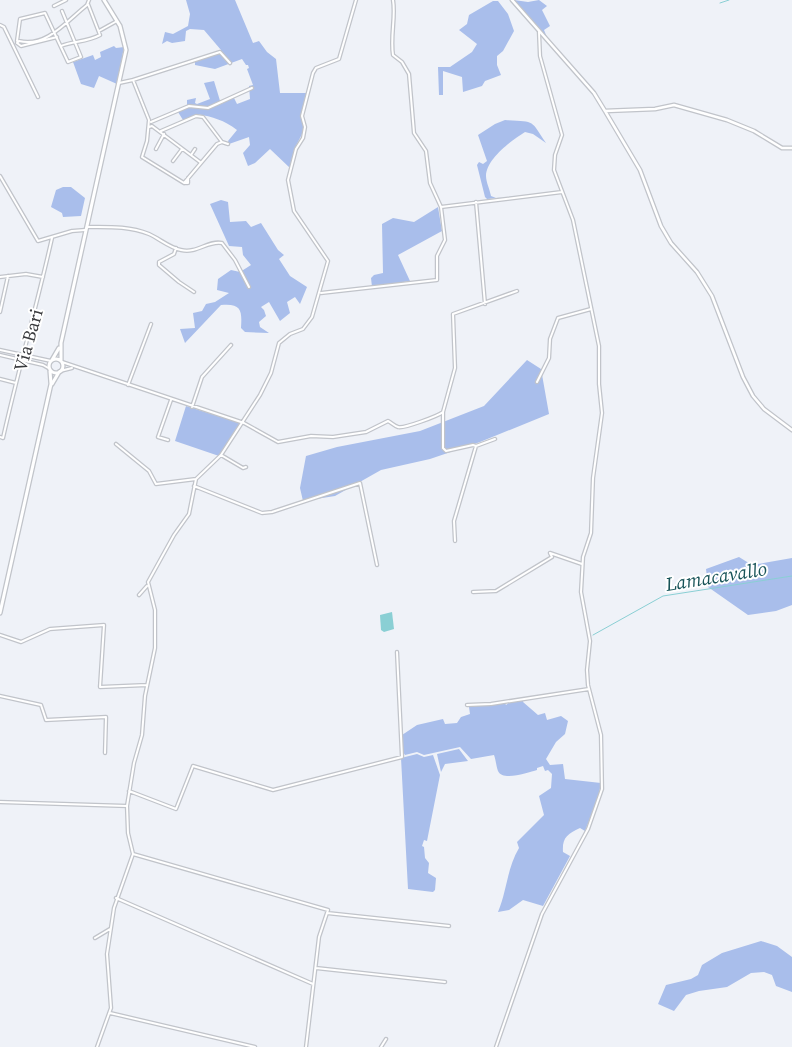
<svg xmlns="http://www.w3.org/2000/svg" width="792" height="1047" font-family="'Source Serif 4',serif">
<rect width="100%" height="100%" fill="#eff2f8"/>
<!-- green -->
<path fill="#a9beeb" d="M 186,0 L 235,0 L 253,43 L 259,41 L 267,52 L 276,59 L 280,93 L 307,93 L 301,115 L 304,130 L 294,150 L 290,168 L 270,149 L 255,163 L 248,166 L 243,153 L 250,145 L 249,137 L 229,144 L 228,141 L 237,130 C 224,120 213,117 197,114 L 183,120 L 178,112 L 187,108 L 187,100 L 196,98 L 195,103 L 197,104 L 210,99 L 204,83 L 214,81 L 221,104 L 233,96 L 237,104 L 250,99 L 249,86 L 253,85 L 247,69 L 249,68 L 248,65 L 246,65 L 242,59 L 215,69 L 195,65 L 195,60 L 221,50 L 204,30 L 190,29 L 186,31 L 185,41 L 172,43 L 167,41 L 162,44 L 165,32 L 173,34 L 188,26 L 190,14 Z
M 514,0 L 528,2 L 539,0 L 547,6 L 542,10 L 550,26 L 544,30 L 548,40 L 524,14 Z
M 493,1 L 498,1 L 508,14 L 514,31 L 503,51 L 497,56 L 497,65 L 501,75 L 485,81 L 482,86 L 463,92 L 462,77 L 443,71 L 443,95 L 439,95 L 438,67 L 450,67 L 472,52 L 477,44 L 459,30 L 467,24 L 469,15 Z
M 114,46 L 116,48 L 124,47 L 117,84 L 99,76 L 94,88 L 81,84 L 73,62 L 93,55 L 95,60 L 101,57 L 100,52 Z
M 505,120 C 536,122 530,119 546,143 L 533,134 L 525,132 C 512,140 486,159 486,176 C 486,182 490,190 491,196 L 496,198 L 535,195 L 487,199 L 485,197 L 477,165 L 479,162 L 483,164 L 487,161 L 478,135 L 495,124 Z
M 63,187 L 71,187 L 85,198 L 81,216 L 63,217 L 62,213 L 51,207 L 56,190 Z
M 221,200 L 228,202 L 230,222 L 246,221 L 251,227 L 261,223 L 278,250 L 284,255 L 279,259 L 290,276 L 307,287 L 300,304 L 295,297 L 287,302 L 290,313 L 280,321 L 269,302 L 261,307 L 264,310 L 266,316 L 259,322 L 260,327 L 269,333 L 245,332 L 241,328 C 242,311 242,303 221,305 L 185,343 L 180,329 L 195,328 L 193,313 L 202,311 L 206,304 L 215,302 L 229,293 L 217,290 L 218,279 L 231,270 L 240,272 L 251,265 L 243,255 L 242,247 L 229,246 L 210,204 Z
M 438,207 L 442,231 L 398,255 L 410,281 L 372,287 L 371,278 L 374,275 L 383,273 L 382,224 L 393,218 L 414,222 Z
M 527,360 L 541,369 L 549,414 L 480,442 L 430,459 L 381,470 L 335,496 L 303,501 L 300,488 L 306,456 L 337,447 L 420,431 L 484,406 Z
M 186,406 L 240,423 L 219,456 L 175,441 Z
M 739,557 L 752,565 L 792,558 L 792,605 L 776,611 L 748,615 L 708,587 L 706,569 Z
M 524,699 L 523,702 L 538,715 L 545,713 L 547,720 L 561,716 L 568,721 L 565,734 L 556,742 L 546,759 L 550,765 L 563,764 L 565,779 L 601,783 L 598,799 L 585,831 L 580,828 C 567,834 562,838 563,852 L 570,856 L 543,906 L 523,900 L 509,910 L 498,912 C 507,891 507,868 519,848 L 517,842 L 544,815 L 539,796 L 551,788 L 552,774 L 548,770 L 545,771 L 543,766 L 537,768 L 537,770 C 529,772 503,782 498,771 C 496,766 496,760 494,755 L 471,759 L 460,747 L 424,755 L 417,752 L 405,755 L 403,752 L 402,735 L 417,725 L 443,719 L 445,724 L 457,723 L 461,717 L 470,714 L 469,707 L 505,703 L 506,705 L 512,700 Z
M 459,749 L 468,761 L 445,764 L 441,772 L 437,754 Z
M 417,754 L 424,757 L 433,755 L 440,775 L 427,841 L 424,840 L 422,846 L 424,847 L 425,858 L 429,863 L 428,873 L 436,878 L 435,890 L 433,892 L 408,889 L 401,758 Z
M 761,941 L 777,946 L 792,957 L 792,992 L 776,986 L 772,975 L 764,972 L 751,973 L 727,987 L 699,991 L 686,995 L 674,1011 L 658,1004 L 666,985 L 691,979 L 698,975 L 702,965 L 722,953 Z"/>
<!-- water -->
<path fill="#8acfd4" d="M 392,612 L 394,629 L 384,632 L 381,630 L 380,615 Z"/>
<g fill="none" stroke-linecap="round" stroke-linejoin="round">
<!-- stream -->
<path stroke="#8acfd4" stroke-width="1" d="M 720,3 L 729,0
M 593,635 L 663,596 L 792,576"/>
<!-- minor casing -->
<g stroke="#c1c4ca" stroke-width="4.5">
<path id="minor" d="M 54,6 L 66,0
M 0,25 L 4,27 L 38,97
M 99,31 L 117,21
M 57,37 L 21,46 L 17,43 L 19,41 C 46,48 67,21 87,5 L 89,0
M 17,41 L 20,19 L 45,13 L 68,62 L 81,57 L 62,11
M 61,46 C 74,41 87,42 100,35 L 88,4
M 133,80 L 220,52 L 230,63
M 119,83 L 133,80 L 149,120 L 147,141 L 142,157 L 184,183
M 151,122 L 189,106 L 208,108 L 252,88
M 149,127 L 152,126 L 200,162
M 161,131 L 196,116 L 203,117 L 222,142 L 228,144
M 156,149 L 164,134
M 191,155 L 195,149
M 173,161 L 182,149
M 0,176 L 38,241 L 72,231 L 85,230
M 184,183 L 217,144 L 222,142
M 184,183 L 188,183 L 188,178
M 476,202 L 485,304
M 441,207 L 562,192
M 88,227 C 109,227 129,226 149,234 C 160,239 170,248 181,250 C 197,254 208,240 222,243 L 235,260 L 249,287
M 176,248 L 174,254 L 159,262 L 159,265 L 179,282 L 194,292
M 0,277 L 26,274 L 43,277
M 321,293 L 437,280 L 437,256 L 445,240 L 441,207 L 430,183 L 426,151 L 414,133 L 409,74 L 402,62 L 393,55 C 390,36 396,17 393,0
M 0,312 L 8,276
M 0,350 L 51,361
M 0,355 L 43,365 L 50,369
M 62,362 L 244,423 L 278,442 L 311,436 L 333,437 L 366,432 L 388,421 C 392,423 394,426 398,427 C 403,429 438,416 443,412
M 60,371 L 72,368
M 0,379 L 16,383
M 537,382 L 549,358 L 550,339 L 558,318 L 591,309
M 128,385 L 151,324
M 192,407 L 202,377 L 231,345
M 0,437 L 3,438 C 18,371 37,305 52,238
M 168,440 L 158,437 L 171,400
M 116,444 L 149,471 L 156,484 L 196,479
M 476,446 L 495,439
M 221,455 L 243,468 L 246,467
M 194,486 L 262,513 L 272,512 L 360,483 L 377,565
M 455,541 L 454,521 L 476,446 L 473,445 L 446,451 L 443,448 L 443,412 L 455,368 L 453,314 L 517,291
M 473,592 L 496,591 L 552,557 L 550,553 L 582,564
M 139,595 L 147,586
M 0,635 L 21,642 L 50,629 L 104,625 L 100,687 L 147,685
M 0,696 L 41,705 L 46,720 L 106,717 L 105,753
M 467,705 L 491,704 L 589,689
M 129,791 L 176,809 L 193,766 L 273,790 L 402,757 L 397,652
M 0,802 L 127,806
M 133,854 L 328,910 L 319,937 L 306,1047
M 116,898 L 313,984
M 327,913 L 449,926
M 95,938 L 110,929
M 316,968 L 445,982
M 110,1013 L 255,1047
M 97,1047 L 111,1008 L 107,954 L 114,908 L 133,854 L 128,833 L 127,806 L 134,763 L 142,735 L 145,696 L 155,648 L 155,610 L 148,582 L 174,535 L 189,514 L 196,479 L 221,455 L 260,395 L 271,373 L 279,343 L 290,334 L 303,329 L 312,317 L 328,261 L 294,211 L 288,180 L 296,149 L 303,138 L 305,127 L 302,116 L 313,73 L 316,68 L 339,59 L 356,0
M 381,1047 L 386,1039
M 496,1047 L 542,914 L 588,829 L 602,789 L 601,735 L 588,685 L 587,670 L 590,641 L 581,592 L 583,557 L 591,533 L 593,478 L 602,413 L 599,384 L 599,346 L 573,220 L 554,170 L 555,155 L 562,135 L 540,56 L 539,32"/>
</g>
<!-- tertiary casing -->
<g stroke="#c1c4ca" stroke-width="5">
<path id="tertiary" d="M 512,0 L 594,93 L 605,111 L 640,170 L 661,226 L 671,243 L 697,272 L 712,296 L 743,377 L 753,396 L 764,409 L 792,430
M 605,111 L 655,109 L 674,105 L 727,120 L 754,131 L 782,148 L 792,148"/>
</g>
<!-- secondary casing -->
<g stroke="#c1c4ca" stroke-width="5.5">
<path id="secondary" d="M49 366a7 7 0 1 1 14 0a7 7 0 1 1-14 0Z
M 52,360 L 59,348
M 61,361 L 61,343 L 126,50 L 120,26 L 104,0
M 52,384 L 59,372
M 0,613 L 51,384 L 50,371"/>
</g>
<!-- minor -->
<use href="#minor" stroke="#fff" stroke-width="2"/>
<!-- tertiary -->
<use href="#tertiary" stroke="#fff" stroke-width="2.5"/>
<!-- secondary -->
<use href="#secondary" stroke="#fff" stroke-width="3"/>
</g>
<g text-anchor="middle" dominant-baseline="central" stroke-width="4" stroke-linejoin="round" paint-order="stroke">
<!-- street labels -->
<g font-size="18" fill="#3b3c3f" stroke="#fff">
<text transform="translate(28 340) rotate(-74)">Via Bari</text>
</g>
<!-- water labels -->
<g font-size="19" font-style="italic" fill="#175357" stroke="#fff">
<text transform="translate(716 576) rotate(-9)">Lamacavallo</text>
</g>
</g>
</svg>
